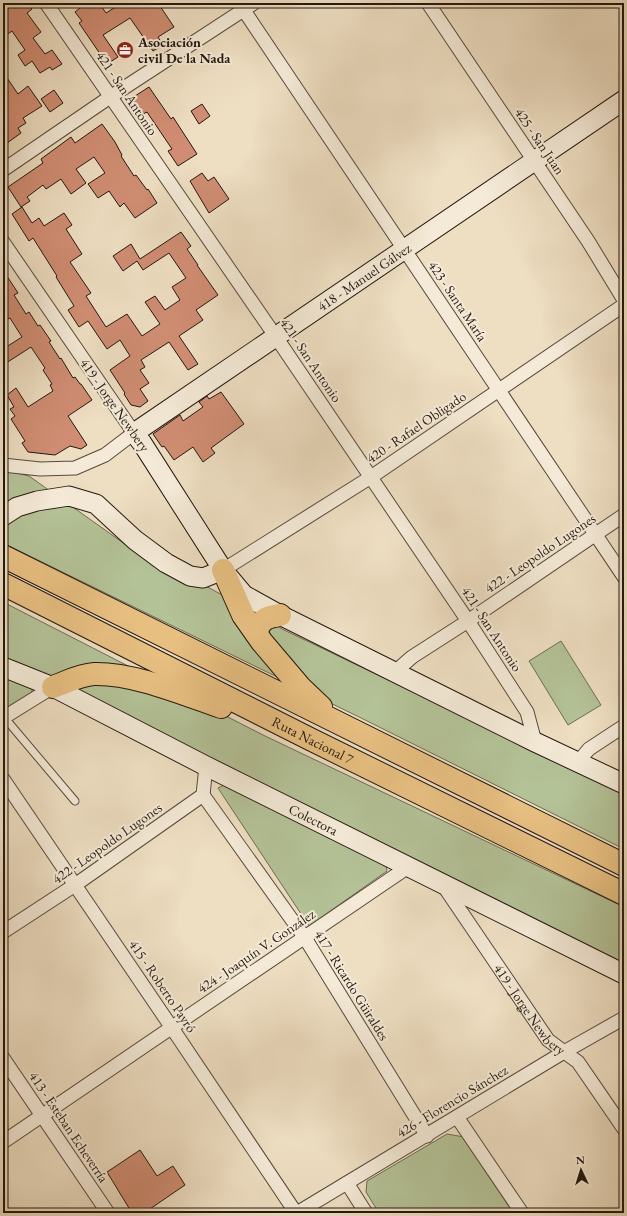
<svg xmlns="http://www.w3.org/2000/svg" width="627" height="1216" font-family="'EB Garamond',serif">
<rect width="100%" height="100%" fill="#eedec2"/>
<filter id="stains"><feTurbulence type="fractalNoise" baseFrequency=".005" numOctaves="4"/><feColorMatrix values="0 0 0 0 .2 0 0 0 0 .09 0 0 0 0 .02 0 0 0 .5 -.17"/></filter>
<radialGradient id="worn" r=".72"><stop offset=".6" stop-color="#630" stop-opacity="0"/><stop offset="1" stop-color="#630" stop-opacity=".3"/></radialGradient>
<!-- green -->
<path fill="#b4c297" stroke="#6c6d53" d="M 3,470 L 29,476 L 160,569 L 200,583 L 269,620 L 282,629 L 624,793 L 624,849 L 357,716 L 3,543 Z
M 3,602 L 263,735 L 624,907 L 624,973 L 3,665 Z
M 561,641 L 601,705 L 568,725 L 529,661 Z
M 3,674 L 32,685 L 32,692 L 3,712 Z
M 224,785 L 386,865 L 387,871 L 309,926 L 218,788 Z
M 447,1134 L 464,1137 L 515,1213 L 379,1213 L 366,1192 L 367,1181 Z"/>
<!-- building -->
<path fill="#d08d73" stroke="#24180f" d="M 3,3 L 11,3 L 15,8 L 23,3 L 28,3 L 32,9 L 27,13 L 41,32 L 33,38 L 45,54 L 52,50 L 62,64 L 52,70 L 50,67 L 40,73 L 32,61 L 25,66 L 18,55 L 25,50 L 12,31 L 3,37 Z
M 77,3 L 99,3 L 106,13 L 122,3 L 158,3 L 174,27 L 158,37 L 163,45 L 153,51 L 130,18 L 103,35 L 118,57 L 107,64 L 79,23 L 82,21 L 75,12 L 80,8 Z
M 3,72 L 18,94 L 28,86 L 42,106 L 23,118 L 26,123 L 18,128 L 21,133 L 3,146 Z
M 149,87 L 171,119 L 173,117 L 197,154 L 178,166 L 168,151 L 172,149 L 147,112 L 143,114 L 132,98 Z
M 54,90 L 63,103 L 50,112 L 41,99 Z
M 202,104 L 210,116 L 199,124 L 191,111 Z
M 102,124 L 115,142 L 122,155 L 121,156 L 134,176 L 136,175 L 147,190 L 148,189 L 157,203 L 135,218 L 124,203 L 120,207 L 109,191 L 98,198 L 88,184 L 105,173 L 94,157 L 76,169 L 86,183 L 71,194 L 61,179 L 46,189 L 43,185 L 27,197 L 30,201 L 21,207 L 8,187 L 43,163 L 41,159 L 71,137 L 75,143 Z
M 202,173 L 208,181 L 214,177 L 229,199 L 209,213 L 190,181 Z
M 22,207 L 32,223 L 39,218 L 44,226 L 64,213 L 72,225 L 66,229 L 82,254 L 70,262 L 91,293 L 86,296 L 106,327 L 127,314 L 142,336 L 160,324 L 145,302 L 155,296 L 165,310 L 180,300 L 172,287 L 186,278 L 169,253 L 143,270 L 137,261 L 123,271 L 113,256 L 131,244 L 140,259 L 181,232 L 191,246 L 187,249 L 198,265 L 197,265 L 218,295 L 196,310 L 203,320 L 179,336 L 198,364 L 188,370 L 169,342 L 141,360 L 145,367 L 140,370 L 149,383 L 140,389 L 148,401 L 140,407 L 131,405 L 124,394 L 125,393 L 110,370 L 130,356 L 120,340 L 107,349 L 88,321 L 79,327 L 68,310 L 74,306 L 56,277 L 57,276 L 33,238 L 29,241 L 12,214 Z
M 3,270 L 18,293 L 14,295 L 26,314 L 29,312 L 38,326 L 40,325 L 51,341 L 49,342 L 60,359 L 61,358 L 73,378 L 75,377 L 80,384 L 81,384 L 92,400 L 68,416 L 87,445 L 81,449 L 70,446 L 55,455 L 28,452 L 22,443 L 25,441 L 11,419 L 15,416 L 10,409 L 14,407 L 7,395 L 16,388 L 28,407 L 53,391 L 50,385 L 52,384 L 43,370 L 45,368 L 31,347 L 3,365 L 3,349 L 22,337 L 10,318 L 6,320 L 3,315 Z
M 221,392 L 244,424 L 211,448 L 215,453 L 203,462 L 193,447 L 174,460 L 164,446 L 162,447 L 153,434 L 180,415 L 183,421 L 203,407 L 199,402 L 207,396 L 209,399 Z
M 140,1150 L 157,1176 L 173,1166 L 185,1185 L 144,1213 L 132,1213 L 107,1172 Z"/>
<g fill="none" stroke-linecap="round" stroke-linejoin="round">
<!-- lane casing -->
<g stroke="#564a3c" stroke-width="9">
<path id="lane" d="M 4,717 L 75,801"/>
</g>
<!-- street casing -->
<g stroke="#564a3c" stroke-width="15">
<g id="street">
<path d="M 46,3 L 276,337 L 468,621 L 527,712 L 535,742"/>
<path d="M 239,3 L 624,577"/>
<path d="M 428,3 L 588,241 L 624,300"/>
<path d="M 3,170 L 110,97 L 254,3"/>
<path d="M 3,242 L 134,433 L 105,455 L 75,468 L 40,469 L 3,465"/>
<path d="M 223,570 L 371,477 L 624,305"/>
<path d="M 396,671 L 412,657 L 468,621 L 624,515"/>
<path d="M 3,718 L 53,687"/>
<path d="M 578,762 L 589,749 L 624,726"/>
<path d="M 3,779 L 172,1028 L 296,1213"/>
<path d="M 203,795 L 305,938 L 427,1136"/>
<path id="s1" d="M 443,885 L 548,1040 L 578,1062 L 624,1129"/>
<path d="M 3,932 L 75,885 L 203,795 L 206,766"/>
<path d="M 3,1058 L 108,1213"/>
<path d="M 457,1117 L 522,1213"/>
<path d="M 3,1142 L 408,867"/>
<path d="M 347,1183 L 366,1213"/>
<path d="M 297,1213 L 564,1052 L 624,1018"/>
</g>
</g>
<!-- secondary casing -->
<g stroke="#24180f" stroke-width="21">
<g id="secondary">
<path d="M 624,100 L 134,433 L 142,443 L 223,570 L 244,595 L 280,615 L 535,742 L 624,784"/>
<path d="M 3,516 L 17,507 L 37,501 L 69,496 L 96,504 L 135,540 L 166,563 L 190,576 L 203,578 L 223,570"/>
<path id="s2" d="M 3,667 L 53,687 L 206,766 L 624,974"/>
</g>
</g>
<!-- highway casing -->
<g stroke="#24180f" stroke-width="24">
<g id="highway">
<path d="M 3,556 L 624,865"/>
<path d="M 223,570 L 243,615 L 262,642 L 301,688 L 321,707"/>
<path id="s3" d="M 3,584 L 310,739 L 624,894"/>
<path d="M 256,633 C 261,619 266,617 280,615"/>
<path d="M 53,687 C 67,682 79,675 94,674 C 134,673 183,694 221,707"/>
</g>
</g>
<!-- lane -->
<use href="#lane" stroke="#f4ead7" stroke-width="7"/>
<!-- street -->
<use href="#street" stroke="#f4ead7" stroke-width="13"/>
<!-- secondary -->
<use href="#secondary" stroke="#f4ead7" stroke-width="19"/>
<!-- highway -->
<use href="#highway" stroke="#e7bf81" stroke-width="22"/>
</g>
<!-- icons -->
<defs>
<g id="office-disc" transform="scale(0.9)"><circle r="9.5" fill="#8f2418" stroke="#f4ead7"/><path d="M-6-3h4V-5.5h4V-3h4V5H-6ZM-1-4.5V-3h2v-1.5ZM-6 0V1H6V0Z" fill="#fff"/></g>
</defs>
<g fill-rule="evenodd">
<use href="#office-disc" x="125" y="50"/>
</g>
<g text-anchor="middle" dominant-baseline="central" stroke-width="4" stroke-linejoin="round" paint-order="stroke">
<!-- poi labels -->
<g font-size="14" font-weight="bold" fill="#24180f" stroke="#f4ead7" text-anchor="start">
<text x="138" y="42">Asociación<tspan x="138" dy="16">civil De la Nada</tspan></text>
</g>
<!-- street labels -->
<g font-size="14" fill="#24180f" stroke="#f4ead7">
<text transform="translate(127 93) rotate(56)">421 - San Antonio</text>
<text transform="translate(540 141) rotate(56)">425 - San Juan</text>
<text transform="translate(364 277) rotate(-34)">418 - Manuel Gálvez</text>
<text transform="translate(458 301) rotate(56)">423 - Santa María</text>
<text transform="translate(311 360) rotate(56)">421 - San Antonio</text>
<text transform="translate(115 405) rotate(55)">419 - Jorge Newbery</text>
<text transform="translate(416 427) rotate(-34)">420 - Rafael Obligado</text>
<text transform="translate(540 553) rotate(-34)">422 - Leopoldo Lugones</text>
<text transform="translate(492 629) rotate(57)">421 - San Antonio</text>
<text stroke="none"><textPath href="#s3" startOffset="347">Ruta Nacional 7</textPath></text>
<text stroke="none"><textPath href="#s2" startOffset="346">Colectora</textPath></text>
<text transform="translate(107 843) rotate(-35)">422 - Leopoldo Lugones</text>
<text transform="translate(256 951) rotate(-34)">424 - Joaquín V. González</text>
<text transform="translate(352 985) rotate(58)">417 - Ricardo Güiraldes</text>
<text transform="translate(163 986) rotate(56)">415 - Roberto Payró</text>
<text stroke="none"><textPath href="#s1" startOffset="152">419 - Jorge Newbery</textPath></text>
<text transform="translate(452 1101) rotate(-31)">426 - Florencio Sánchez</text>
<text transform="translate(69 1127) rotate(56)">413 - Esteban Echeverría</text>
</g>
</g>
<!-- margin -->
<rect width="627" height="1216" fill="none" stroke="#eedec2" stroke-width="16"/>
<rect x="4" y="4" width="619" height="1208" fill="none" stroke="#24180f" stroke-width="2"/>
<rect x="8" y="8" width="611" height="1200" fill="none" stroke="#24180f"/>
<!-- north arrow -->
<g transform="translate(581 1170) rotate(356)" stroke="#f4ead7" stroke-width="3" paint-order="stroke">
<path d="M0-3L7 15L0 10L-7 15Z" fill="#24180f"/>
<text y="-6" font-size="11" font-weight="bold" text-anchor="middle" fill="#24180f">N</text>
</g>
<rect width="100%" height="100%" filter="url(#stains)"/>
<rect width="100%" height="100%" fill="url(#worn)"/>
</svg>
